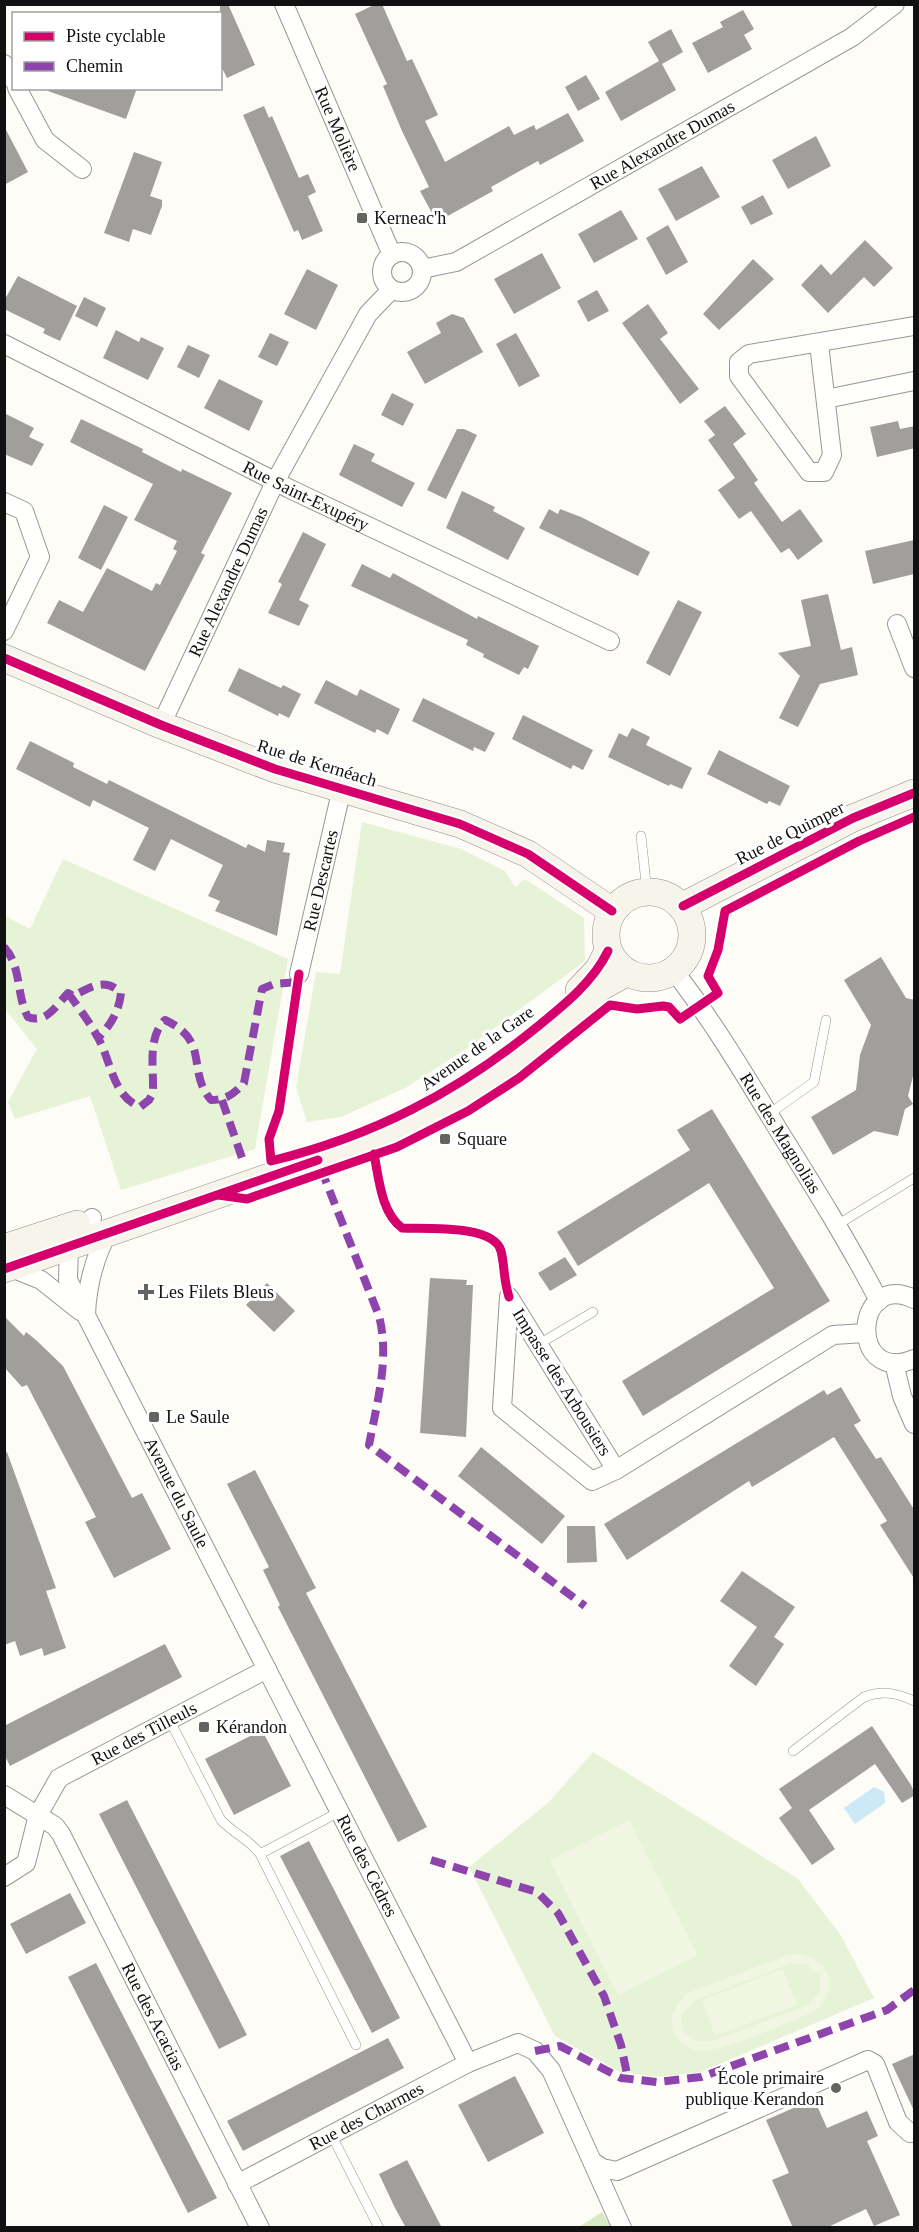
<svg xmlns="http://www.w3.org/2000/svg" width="919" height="2232" font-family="'Times New Roman',serif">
<rect width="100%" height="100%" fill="#fdfcf7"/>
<!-- green -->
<path fill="#e7f3d7" d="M 362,822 L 461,849 L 505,871 L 515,887 L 525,879 L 584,918 L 585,961 L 466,1049 L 405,1088 L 341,1117 L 307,1122 L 296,1087 L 316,972 L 340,974 Z
M 63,859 L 288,959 L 255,1149 L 121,1190 L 90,1096 L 15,1119 L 8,1102 L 37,1049 L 5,1009 L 5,916 L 30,929 Z
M 593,1752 L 797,1878 L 840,1934 L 874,1998 L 701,2072 L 658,2077 L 620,2072 L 555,2036 L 469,1867 L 549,1802 Z"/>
<!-- forest -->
<path fill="#d8eac5" d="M 602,2212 L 611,2227 L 579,2227 Z"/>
<!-- pitch -->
<path fill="#f0f6e1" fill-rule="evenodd" d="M 629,1820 L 697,1955 L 618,1995 L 550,1860 Z
M 801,1954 C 830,1962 841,1987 817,2009 C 801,2019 715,2054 700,2051 C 687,2049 676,2041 673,2029 C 669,2014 678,2002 688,1993 L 788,1955 ZM 792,1963 L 808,1965 L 820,1976 L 820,1991 L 808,2005 L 710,2042 L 695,2041 L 682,2030 L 681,2015 L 694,2001 Z
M 783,1969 L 797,2005 L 715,2036 L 702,2000 Z"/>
<!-- water -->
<path fill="#cde8f7" d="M 874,1787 L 884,1792 L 885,1803 L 855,1824 L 844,1808 Z"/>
<!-- building -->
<path fill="#a19f9c" d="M 220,4 L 228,4 L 255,65 L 227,78 L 220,64 Z
M 376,4 L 382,4 L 407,61 L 412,59 L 438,115 L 425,121 L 445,162 L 509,126 L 514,135 L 534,125 L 536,130 L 568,113 L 584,141 L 540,165 L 538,161 L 491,187 L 493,191 L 444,218 L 440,211 L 433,215 L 420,191 L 429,187 L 402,131 L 383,86 L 387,84 L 355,14 Z
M 743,10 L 754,29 L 744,35 L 752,49 L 708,73 L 692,43 L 723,27 L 720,22 Z
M 671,29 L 683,52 L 662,64 L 676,90 L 621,121 L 605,92 L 659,61 L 648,42 Z
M 586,75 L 600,99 L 578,111 L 565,87 Z
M 49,88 L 137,88 L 126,119 L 48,91 Z
M 264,106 L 269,118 L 272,116 L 299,178 L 308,174 L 316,192 L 308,196 L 323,231 L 302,240 L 298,230 L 294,232 L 243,115 Z
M 4,126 L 28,172 L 4,185 Z
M 816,136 L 831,166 L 788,189 L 772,160 Z
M 134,152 L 162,162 L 150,196 L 162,200 L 162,206 L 151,235 L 133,229 L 129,242 L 104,233 Z
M 702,166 L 720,197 L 676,221 L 658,189 Z
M 763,195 L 773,214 L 751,225 L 741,207 Z
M 621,210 L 638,239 L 594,263 L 578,234 Z
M 668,225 L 688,262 L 666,275 L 646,238 Z
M 865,240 L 893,268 L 874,287 L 864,277 L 828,313 L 801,285 L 821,264 L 831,275 Z
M 542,253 L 561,288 L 514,314 L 494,279 Z
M 753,259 L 774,279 L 719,330 L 703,314 Z
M 307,269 L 338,285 L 316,330 L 284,314 Z
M 18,276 L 77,306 L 60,341 L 43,333 L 45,329 L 4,309 L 4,301 Z
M 597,290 L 609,311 L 588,322 L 577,301 Z
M 84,297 L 106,308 L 97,327 L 75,316 Z
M 648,304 L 668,333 L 660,339 L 699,389 L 680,404 L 622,323 Z
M 452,314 L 464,318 L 483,352 L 425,384 L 407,352 L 441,333 L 436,323 Z
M 116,330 L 139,342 L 141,337 L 164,348 L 148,380 L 103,358 Z
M 270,333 L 289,342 L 277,366 L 258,357 Z
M 516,333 L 540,376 L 519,387 L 496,344 Z
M 188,345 L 210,355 L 199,378 L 177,367 Z
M 219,379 L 263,401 L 249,431 L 204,408 Z
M 392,393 L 414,404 L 403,426 L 381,415 Z
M 725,406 L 746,434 L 733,444 L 758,480 L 754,483 L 782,522 L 800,509 L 823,541 L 798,560 L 789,548 L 781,553 L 751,511 L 739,519 L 718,490 L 735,478 L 708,440 L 715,435 L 704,421 Z
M 4,413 L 34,428 L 29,437 L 44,444 L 32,466 L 4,454 Z
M 81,419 L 143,449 L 142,452 L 181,472 L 182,469 L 232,493 L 201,553 L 205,555 L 145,671 L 47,623 L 59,600 L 83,612 L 107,568 L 152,591 L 156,583 L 160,585 L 177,551 L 173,549 L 177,541 L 134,520 L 153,484 L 70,442 Z
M 898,421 L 900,429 L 915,426 L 915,448 L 877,457 L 870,427 Z
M 457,429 L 464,429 L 477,435 L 446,499 L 427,490 Z
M 354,444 L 375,454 L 371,461 L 415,483 L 402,507 L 339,475 Z
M 462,491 L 495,507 L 493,511 L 525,528 L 508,560 L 446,528 Z
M 104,505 L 128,517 L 101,570 L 78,558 Z
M 549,509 L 558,514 L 560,509 L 581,517 L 650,552 L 638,576 L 539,528 Z
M 303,532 L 326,544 L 299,600 L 309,605 L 299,626 L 268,613 L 282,584 L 278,582 Z
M 914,540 L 914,574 L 873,584 L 865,551 Z
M 362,564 L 390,578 L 393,573 L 477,619 L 478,616 L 539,646 L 528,669 L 524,667 L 519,675 L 483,657 L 484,654 L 466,645 L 468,640 L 351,586 Z
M 828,594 L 841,650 L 852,647 L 858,675 L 820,684 L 798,727 L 779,718 L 800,676 L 778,653 L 811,646 L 801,600 Z
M 678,600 L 702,612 L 670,676 L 646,663 Z
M 239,668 L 281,688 L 283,685 L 301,694 L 289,718 L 279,713 L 278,716 L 228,691 Z
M 326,680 L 357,696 L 360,689 L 400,709 L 388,735 L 377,729 L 375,733 L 314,703 Z
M 423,698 L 495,733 L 485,752 L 474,747 L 473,751 L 412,721 Z
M 523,715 L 593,750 L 583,770 L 573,765 L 571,769 L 512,739 Z
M 632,728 L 650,737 L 646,745 L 692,768 L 682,789 L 670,784 L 669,786 L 608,757 L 619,733 L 627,737 Z
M 30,741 L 74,763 L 73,767 L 107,784 L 109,780 L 246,848 L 248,844 L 265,852 L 267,840 L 285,843 L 283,852 L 290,853 L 277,936 L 215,911 L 220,901 L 208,896 L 223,865 L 171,839 L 155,871 L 133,860 L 149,828 L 93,800 L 90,807 L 16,769 Z
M 719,750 L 790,786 L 780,806 L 769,801 L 767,804 L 707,774 Z
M 881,957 L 906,998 L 915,1000 L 915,1068 L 908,1096 L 913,1104 L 905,1109 L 898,1136 L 874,1131 L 833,1155 L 811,1117 L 856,1090 L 860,1055 L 871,1025 L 844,980 Z
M 712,1109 L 830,1301 L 643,1416 L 622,1381 L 774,1288 L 709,1183 L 578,1266 L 557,1232 L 690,1150 L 677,1130 Z
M 565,1257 L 577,1275 L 550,1291 L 538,1273 Z
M 430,1278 L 467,1280 L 466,1285 L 473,1285 L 466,1437 L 420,1433 Z
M 267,1283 L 295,1311 L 274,1332 L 246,1305 Z
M 4,1316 L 24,1336 L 26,1332 L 36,1340 L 63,1366 L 132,1498 L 142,1493 L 171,1549 L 114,1578 L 85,1522 L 96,1517 L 27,1385 L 22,1387 L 4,1367 Z
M 841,1387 L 861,1421 L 854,1425 L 876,1459 L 881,1457 L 915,1511 L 915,1580 L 880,1525 L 887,1521 L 834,1437 L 752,1487 L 749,1481 L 627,1560 L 604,1524 L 824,1390 L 827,1395 Z
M 481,1447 L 565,1516 L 542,1544 L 458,1476 Z
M 7,1452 L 56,1588 L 46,1591 L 66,1648 L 44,1656 L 42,1648 L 20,1656 L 15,1641 L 4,1645 L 4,1453 Z
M 255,1470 L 316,1588 L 306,1593 L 427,1827 L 398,1842 L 278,1607 L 280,1605 L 263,1570 L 269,1567 L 227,1484 Z
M 567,1526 L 595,1526 L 597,1562 L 567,1563 Z
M 742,1571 L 795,1607 L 774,1637 L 784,1644 L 756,1686 L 729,1666 L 757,1627 L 720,1601 Z
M 165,1644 L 182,1677 L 10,1766 L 4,1754 L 4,1726 Z
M 872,1726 L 911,1785 L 915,1795 L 902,1803 L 875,1764 L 809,1810 L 835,1849 L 812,1865 L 779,1818 L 792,1808 L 779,1789 Z
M 262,1730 L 291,1786 L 234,1815 L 205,1759 Z
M 127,1800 L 247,2035 L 219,2049 L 99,1814 Z
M 309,1841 L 400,2018 L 372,2033 L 280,1856 Z
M 70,1893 L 86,1923 L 26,1954 L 10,1924 Z
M 96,1963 L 217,2198 L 188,2213 L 68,1977 Z
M 388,2038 L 404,2068 L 243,2151 L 227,2121 Z
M 915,2054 L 915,2113 L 892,2064 Z
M 515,2076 L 544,2133 L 488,2162 L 458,2105 Z
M 814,2099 L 827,2128 L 867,2111 L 878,2136 L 867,2141 L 900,2215 L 874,2226 L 866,2209 L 826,2228 L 793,2228 L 772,2180 L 789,2173 L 766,2120 Z
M 407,2160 L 442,2228 L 406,2228 L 395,2208 L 379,2174 Z"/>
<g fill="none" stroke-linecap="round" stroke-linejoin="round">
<!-- service casing -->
<g stroke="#979795" stroke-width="10">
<path id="service" d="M 641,836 L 647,892
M 769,1114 L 814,1082 L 826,1020
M 837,1225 L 914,1178
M 539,1344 L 593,1312
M 169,1719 L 221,1820 C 233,1833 250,1840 260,1854 L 356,2045
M 793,1751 L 864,1697 C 882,1690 897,1693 914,1701
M 260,1854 L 339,1812
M 331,2134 L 379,2228"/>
</g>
<!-- minor casing -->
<g stroke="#979795" stroke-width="20">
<g id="minor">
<path id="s1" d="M 284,4 L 392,255"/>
<path d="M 4,64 L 14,81"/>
<path d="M 17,88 L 45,140 L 82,169"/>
<circle cx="402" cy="272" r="20"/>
<path id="s2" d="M 422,269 L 456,262 L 852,37 L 895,4"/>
<path id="s3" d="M 4,344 L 290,489 L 610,641"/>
<path d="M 819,344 L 832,455 L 824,472 L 809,472 L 739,376 L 739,362 L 749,354 L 914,326"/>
<path d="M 826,399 L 914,381"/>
<path d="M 4,502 L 24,511 L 40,557 L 4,631"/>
<path d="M 897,624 L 914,668"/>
<path id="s4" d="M 161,725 L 276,480 L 368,314 L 391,290"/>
<path id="s5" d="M 674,971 C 713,1021 746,1077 779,1131 C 814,1187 849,1243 879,1301"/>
<path id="s6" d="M 299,974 L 342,788"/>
<path id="s7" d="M 92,1218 L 69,1246 L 68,1280 L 468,2063"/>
<path d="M 9,1267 L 41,1280 L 80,1311"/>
<path d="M 914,1299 C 853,1270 848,1386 914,1359"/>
<path d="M 86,1315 C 87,1284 94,1259 108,1232"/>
<path d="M 894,1363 L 902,1396 L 914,1424"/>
<path d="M 616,1470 L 509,1297 L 502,1408 L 592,1481 L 616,1470 L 833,1335 L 865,1333"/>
<path id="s8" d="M 4,1795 L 55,1826 L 61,1834 L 260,2228"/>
<path id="s9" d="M 4,1877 L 26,1863 L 38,1815 L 59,1778 L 267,1669"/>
<path d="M 592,2161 L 602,2168 L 617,2171 L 868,2060 L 875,2064 L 898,2122 L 910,2133 L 914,2133"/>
<path id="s10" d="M 237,2184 L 468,2063 L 518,2043 L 535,2051 L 551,2070 L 622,2228"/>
</g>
</g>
<!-- secondary casing -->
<g stroke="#8e8d8b" stroke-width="28">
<path id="secondary" d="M 4,658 L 161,725 L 275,769 L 460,824 L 528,854 L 612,911
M606 935a43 43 0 1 1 86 0a43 43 0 1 1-86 0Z
M 683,906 L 853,818 L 914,793
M 579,990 L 599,969 L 608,951
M 4,1248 L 77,1224
M 4,1269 L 318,1160 L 416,1119 L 486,1078 L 544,1036 L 599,988 L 626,973"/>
</g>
<!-- service -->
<use href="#service" stroke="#fffffe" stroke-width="9"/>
<!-- minor -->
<use href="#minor" stroke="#fffffe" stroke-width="18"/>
<!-- secondary -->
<use href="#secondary" stroke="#f6f4eb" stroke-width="27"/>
<!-- quiet -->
<path stroke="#8e44ad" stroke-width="8" stroke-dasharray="15 8" stroke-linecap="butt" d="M 4,947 C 22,966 16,996 28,1017 C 46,1024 56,1006 68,993 L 73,996 C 91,987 105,977 121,993 C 119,1011 111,1025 98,1038
M 68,993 C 78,1007 89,1021 97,1036 C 111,1059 112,1096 140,1107 L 149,1100 L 153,1093 C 154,1069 147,1037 165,1020 C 211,1041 186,1071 211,1100 C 226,1100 234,1094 244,1083 L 262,989 L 274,984 L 298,982
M 222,1100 L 242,1158
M 321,1169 L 379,1316 C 390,1359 377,1402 369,1445 L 585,1606
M 431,1860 L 537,1892 L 558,1913 L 604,1996 L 621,2045 L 628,2079
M 535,2051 L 560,2046 L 621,2078 L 657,2082 L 701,2077 L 887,2010 L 914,1990"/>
<!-- cycleway casing -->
<g stroke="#fff" stroke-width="13">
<path id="cycleway" d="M 4,658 L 161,725 L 275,769 L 460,824 L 528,854 L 612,911
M 683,906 L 853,818 L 914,793
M 299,974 L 279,1111 L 269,1139 L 271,1161 C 373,1136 456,1093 537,1027 C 564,1005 593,982 608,951
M 374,1154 C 379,1179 381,1212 402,1228 C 425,1229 494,1224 501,1251 C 505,1267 503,1278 509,1297
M 218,1195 L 247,1199 L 397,1147 L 468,1111 L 519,1078 L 610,1005 L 637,1009 L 663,1006 L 669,1007 L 680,1019 L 718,993 L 708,976 L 718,950 L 725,911 L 859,841 L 914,817
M 4,1269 L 318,1160"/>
</g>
<!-- cycleway -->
<use href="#cycleway" stroke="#d6006c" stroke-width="9"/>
</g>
<!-- markers -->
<g fill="#646362" stroke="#fff" stroke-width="2">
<rect x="356" y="212" width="12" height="12" rx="3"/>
<rect x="439" y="1133" width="12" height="12" rx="3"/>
<path d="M143 1283h6v6h6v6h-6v6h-6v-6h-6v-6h6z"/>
<rect x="148" y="1411" width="12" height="12" rx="3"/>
<rect x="198" y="1721" width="12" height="12" rx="3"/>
<circle cx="836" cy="2088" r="6"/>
</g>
<g text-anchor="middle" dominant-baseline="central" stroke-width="6" stroke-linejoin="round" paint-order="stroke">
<!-- street labels -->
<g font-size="18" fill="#111" stroke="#fff">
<text stroke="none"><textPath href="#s1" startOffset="136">Rue Molière</textPath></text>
<text stroke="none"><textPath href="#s2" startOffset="272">Rue Alexandre Dumas</textPath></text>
<text stroke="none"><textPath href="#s3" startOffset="338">Rue Saint-Exupéry</textPath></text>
<text stroke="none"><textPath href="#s4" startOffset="158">Rue Alexandre Dumas</textPath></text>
<text transform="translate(317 763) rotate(17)">Rue de Kernéach</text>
<text transform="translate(790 833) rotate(-27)">Rue de Quimper</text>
<text stroke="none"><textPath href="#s6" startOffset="96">Rue Descartes</textPath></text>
<text transform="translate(477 1048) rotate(-35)">Avenue de la Gare</text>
<text stroke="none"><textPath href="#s5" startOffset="194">Rue des Magnolias</textPath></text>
<text transform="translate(562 1382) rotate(58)">Impasse des Arbousiers</text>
<text stroke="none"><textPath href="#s7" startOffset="309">Avenue du Saule</textPath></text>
<text stroke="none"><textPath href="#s9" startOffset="214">Rue des Tilleuls</textPath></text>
<text stroke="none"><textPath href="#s7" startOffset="728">Rue des Cèdres</textPath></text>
<text stroke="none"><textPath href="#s8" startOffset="274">Rue des Acacias</textPath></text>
<text stroke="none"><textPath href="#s10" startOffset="146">Rue des Charmes</textPath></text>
</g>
<!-- poi labels -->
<g font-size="18" fill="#111" stroke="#fff" text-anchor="start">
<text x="374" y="218">Kerneac'h</text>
<text x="457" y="1139">Square</text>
<text x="158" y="1292">Les Filets Bleus</text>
<text x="166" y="1417">Le Saule</text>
<text x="216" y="1727">Kérandon</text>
<text x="824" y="2078" text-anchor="end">École primaire<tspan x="824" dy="21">publique Kerandon</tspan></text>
</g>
</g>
<!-- border -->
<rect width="919" height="2232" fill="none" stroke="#111111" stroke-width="12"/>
<!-- legend -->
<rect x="12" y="12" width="210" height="78" fill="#ffffff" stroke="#a0a0a0" stroke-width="1.5"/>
<rect x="24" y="32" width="30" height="9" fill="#d6006c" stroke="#a0a0a0" stroke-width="1.5"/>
<text x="66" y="42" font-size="18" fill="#111111">Piste cyclable</text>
<rect x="24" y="62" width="30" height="9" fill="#8e44ad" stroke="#a0a0a0" stroke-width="1.5"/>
<text x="66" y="72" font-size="18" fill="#111111">Chemin</text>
</svg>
